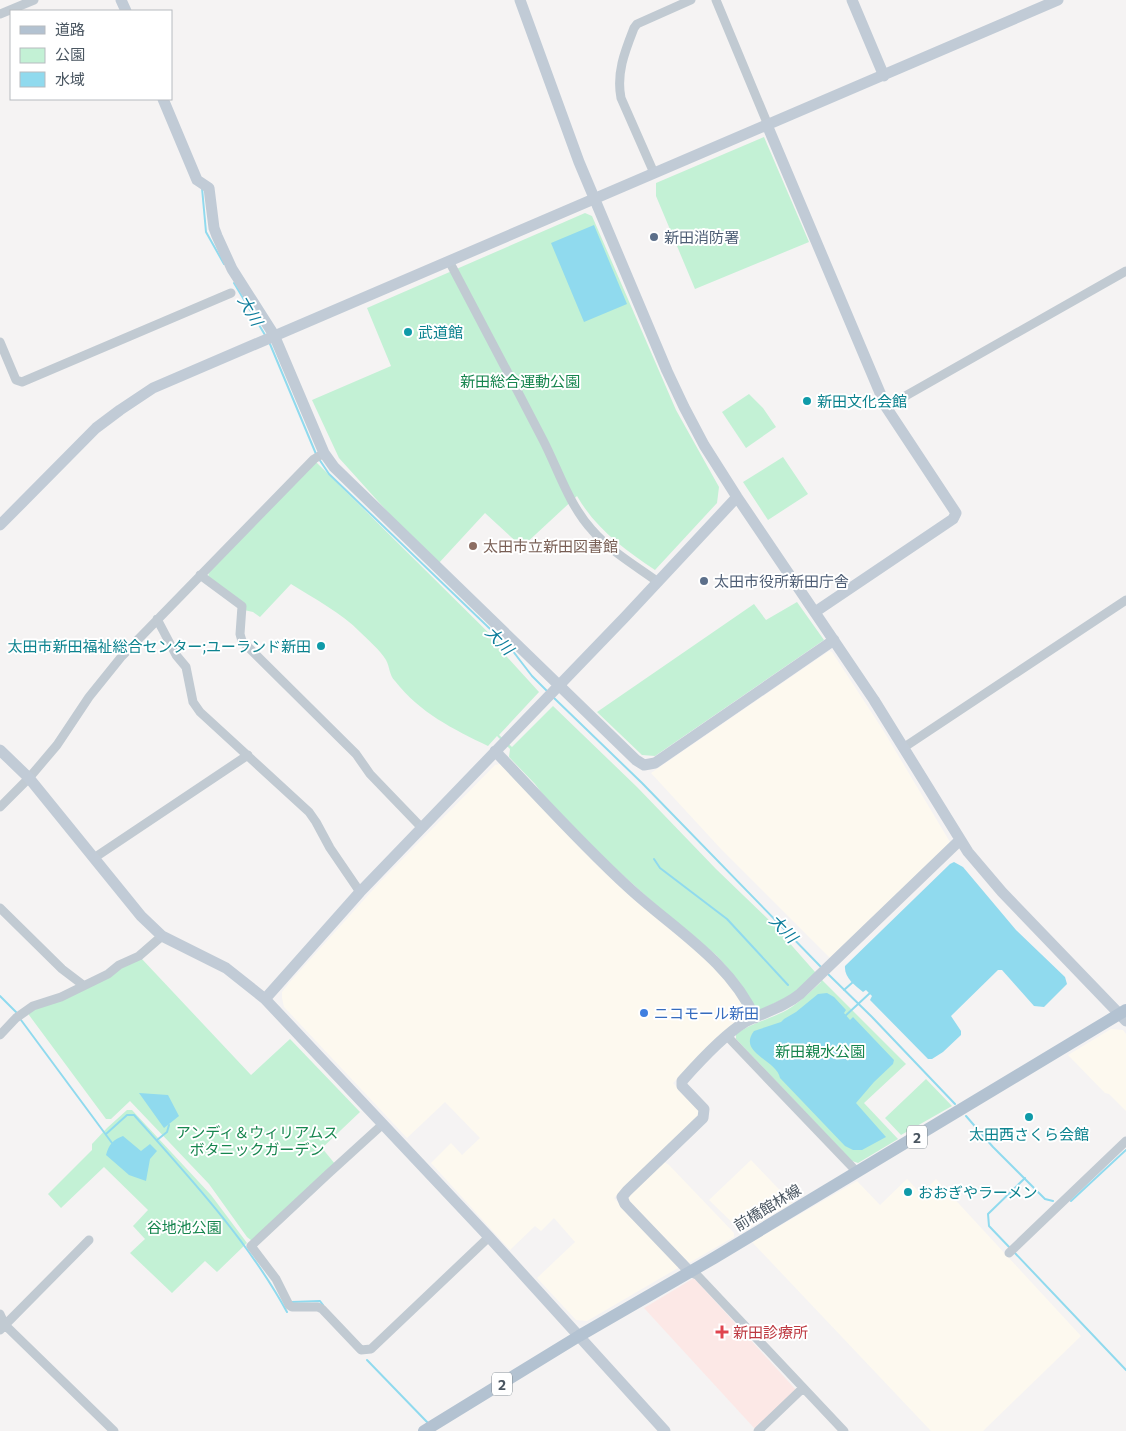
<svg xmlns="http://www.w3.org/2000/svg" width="1126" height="1431" font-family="Commissioner,'Noto Sans JP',sans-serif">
<rect width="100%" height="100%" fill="#f5f3f3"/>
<!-- commercial -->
<path fill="#fdf9ef" d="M 829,651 L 832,652 L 883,730 L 950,842 L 830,958 L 721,849 L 651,773 Z
M 500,764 L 712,964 L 731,985 L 748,1012 L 746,1018 L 726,1031 L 673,1083 L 699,1110 L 699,1116 L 614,1198 L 678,1265 L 678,1268 L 587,1321 L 576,1320 L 537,1278 L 575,1242 L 554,1218 L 541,1231 L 535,1226 L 510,1250 L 431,1163 L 451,1143 L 462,1155 L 480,1138 L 445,1102 L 407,1138 L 284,1007 L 282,998 L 282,992 L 289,983 L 379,883 L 495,765 Z
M 1111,1029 L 1123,1030 L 1126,1034 L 1126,1111 L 1109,1094 L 1105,1093 L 1068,1055 Z
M 751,1160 L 792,1203 L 742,1232 L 709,1200 Z
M 664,1162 L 669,1165 L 734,1233 L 734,1237 L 689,1263 L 629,1201 L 629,1195 Z
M 907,1179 L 921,1194 L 936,1179 L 1081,1336 L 983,1431 L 931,1431 L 752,1242 L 857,1181 L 880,1205 Z"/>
<!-- medical -->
<path fill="#fce8e6" d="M 694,1278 L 797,1391 L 755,1429 L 644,1308 Z"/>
<!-- green -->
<path fill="#c3f1d5" d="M 764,137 L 809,242 L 695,289 L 656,196 L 656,183 Z
M 585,213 L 592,216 L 676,410 L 719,487 L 717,503 L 655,570 C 624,549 596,529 577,496 L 522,547 L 485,513 L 438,564 L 404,530 L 339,458 L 312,400 L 391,366 L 367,308 Z
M 749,394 L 763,408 L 776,427 L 746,448 L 722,412 Z
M 783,457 L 808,494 L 768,520 L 743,482 Z
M 316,462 L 505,649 L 507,657 L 539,692 L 499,735 L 512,747 L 553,706 L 637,787 L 716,869 L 771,922 L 823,981 L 906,1064 L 864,1103 L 898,1139 L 858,1163 L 852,1161 L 736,1039 L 736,1034 C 752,1023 770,1019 787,1010 C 800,1002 810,992 821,982 L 815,975 L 792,995 L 760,1010 L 756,1009 L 725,965 L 716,955 L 657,906 L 604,858 L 547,800 L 535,784 L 509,757 L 510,749 L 497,736 L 488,746 C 453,729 420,713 395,681 C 389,675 390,667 386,660 C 380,650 368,640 360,632 C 342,613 313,598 291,584 L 260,617 L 253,612 L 244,610 L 208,578 L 209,572 Z
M 797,602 L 824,640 L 655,756 L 642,755 L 597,712 L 754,604 L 766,620 Z
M 141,958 L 251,1075 L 290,1039 L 360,1112 L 322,1148 L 335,1164 L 252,1241 L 247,1237 L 209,1184 L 130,1101 L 111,1119 L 106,1119 L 29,1015 L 29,1011 Z
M 926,1079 L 952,1106 L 901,1135 L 885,1118 Z
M 127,1110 L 132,1110 L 211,1195 L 247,1243 L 217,1272 L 205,1261 L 172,1293 L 130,1253 L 145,1239 L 133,1226 L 148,1210 L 104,1167 L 61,1208 L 48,1194 L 92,1150 L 92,1144 L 107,1128 Z"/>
<!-- water -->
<path fill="#90daee" d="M 594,225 L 627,304 L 584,322 L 551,243 Z
M 954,862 L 963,867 L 1016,930 L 1065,977 L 1067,984 L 1044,1007 L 1034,1006 L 1002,970 L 998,970 L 951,1016 L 961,1031 L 961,1035 L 943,1052 L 932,1059 L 928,1059 L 870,1000 L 872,996 L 866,990 L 863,992 C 855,985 844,978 845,966 L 950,864 Z
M 827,993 L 834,997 L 846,1010 L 844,1013 L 850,1020 L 853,1017 L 894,1060 L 893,1064 L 874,1082 L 856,1103 L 886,1137 L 862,1150 L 853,1150 L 845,1146 L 780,1078 C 777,1060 737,1053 754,1031 L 781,1022 L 784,1019 L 796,1012 L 818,994 Z
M 139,1093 L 168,1095 L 179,1116 L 164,1128 Z
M 123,1136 L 141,1151 L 150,1144 L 157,1151 L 150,1159 L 146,1181 L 129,1175 L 106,1155 C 109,1144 113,1140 123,1136 Z"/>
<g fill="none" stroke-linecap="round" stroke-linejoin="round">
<!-- stream -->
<path stroke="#90daee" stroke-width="2" d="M 202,188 L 206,232 L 224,264
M 234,283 L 265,335
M 270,344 L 316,454
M 319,459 L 329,474 L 512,650 L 532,676 L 548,692
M 553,697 L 642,783 L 821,967
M 654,859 L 660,868 L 727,919 L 788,985
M 828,974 L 872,1017 L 955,1104
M 844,990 L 853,982
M 0,996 L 16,1012
M 844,1017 L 870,993
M 21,1020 L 112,1143
M 966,1116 L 993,1147 L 1045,1199 L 1053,1201
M 106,1134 L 127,1115 L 134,1115 C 189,1177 247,1239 287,1312
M 157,1140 L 167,1132 L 169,1125
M 1071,1201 L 1126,1150
M 1011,1249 L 989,1226 L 988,1214 L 1025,1178
M 1014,1252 L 1126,1370
M 292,1302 L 320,1301 L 323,1305
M 367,1360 L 427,1422"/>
<!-- street -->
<path stroke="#c1cad2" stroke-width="9" d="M 716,0 L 768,125
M 0,14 L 34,0
M 654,173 L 621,98 C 616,73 625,51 634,28 L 637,24 L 691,0
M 449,261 C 480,320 512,380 543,440 C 558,469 569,505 592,530 C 610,551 636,566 658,582
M 0,342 L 16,380 L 22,382 L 231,293
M 886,407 L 1126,271
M 200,575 L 242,606 L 240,634 L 242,641 L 356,754 L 370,774 L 421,827
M 157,619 L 176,655 L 186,667 L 193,702 L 200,712 L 309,812 L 316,822 L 330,848 L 360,892
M 903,748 L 1126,600
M 0,807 L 29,778 L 57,745 L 89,697 L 122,656 L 314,459 L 324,453
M 94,858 L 248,755
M 0,908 L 62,969 L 83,985
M 0,1035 L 16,1018 L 33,1006 L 61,997 L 108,974 L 119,965 L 139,956 L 162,936
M 727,1036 L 857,1172
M 383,1124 L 328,1174 L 251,1246 L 276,1279 L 289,1305 L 292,1307 L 318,1307 L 322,1309 L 361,1350 L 371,1349 L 489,1237
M 1009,1253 L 1126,1141
M 690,1272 L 697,1275 L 844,1431
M 0,1314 L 5,1325 L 114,1431
M 0,1330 L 89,1240
M 758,1431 L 803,1388"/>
<!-- secondary -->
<path stroke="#c1cbd6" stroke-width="11" d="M 121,0 L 126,11
M 520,0 L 579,162 L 667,371 L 684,407 L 704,445 L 737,497 L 874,700 L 968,852 L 1002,892 L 1126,1021
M 852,0 L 884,76
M 163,99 L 197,180 L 209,188 L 214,228 L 217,236 L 232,269 L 274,335 L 324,453 L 334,467 L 636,760 L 644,765 L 655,763 L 834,640
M 767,125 L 886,407 L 956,513 L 953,519 L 815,612
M 0,525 L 96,428 L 120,410 L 153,388 L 1058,0
M 0,750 L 29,778 L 141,916 L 162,936 L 226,968 L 265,999 L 489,1237 L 665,1431
M 495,751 C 539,797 582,845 628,887 C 672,928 730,961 755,1018
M 265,999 L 360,892 L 625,617 L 737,497
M 690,1272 L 625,1204 L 622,1197 L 627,1191 L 703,1118 L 704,1109 L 682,1086 L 682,1081 C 698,1063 725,1034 745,1022 C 764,1012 783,1008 800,994 L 960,840"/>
<!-- primary -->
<path stroke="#b3c2d1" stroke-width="12" d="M 424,1431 L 579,1336 L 714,1258 L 1126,1010"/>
</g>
<!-- markers -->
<g fill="#5c6f8a" stroke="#fff" stroke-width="2">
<circle cx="654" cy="237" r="5"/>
<circle cx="704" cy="581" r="5"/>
</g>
<g fill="#0f9aa8" stroke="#fff" stroke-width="2">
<circle cx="408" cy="332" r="5"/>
<circle cx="807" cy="401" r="5"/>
<circle cx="321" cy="646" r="5"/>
<circle cx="1029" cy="1117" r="5"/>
<circle cx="908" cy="1192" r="5"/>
</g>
<circle fill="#8d6e63" stroke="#fff" stroke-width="2" cx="473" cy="546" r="5"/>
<circle fill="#3f7fe0" stroke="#fff" stroke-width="2" cx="644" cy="1013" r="5"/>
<path fill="#e0444e" stroke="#fff" stroke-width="2" d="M719.5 1324.5h5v5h5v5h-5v5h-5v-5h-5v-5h5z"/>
<g text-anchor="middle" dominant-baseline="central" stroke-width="4" stroke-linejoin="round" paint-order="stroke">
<!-- shield labels -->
<g fill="#fff" stroke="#808990" stroke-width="1">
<rect x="907" y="1125.5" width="20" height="23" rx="4"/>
<rect x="492" y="1372.5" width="20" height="23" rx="4"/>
</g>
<g font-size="14" font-weight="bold" fill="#4a5661">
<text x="917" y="1137">2</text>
<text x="502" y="1384">2</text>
</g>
<!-- service labels -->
<g font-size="15" fill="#4e5e75" stroke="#fff" text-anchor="start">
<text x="664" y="237">新田消防署</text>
<text x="714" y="581">太田市役所新田庁舎</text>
</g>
<!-- culture labels -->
<g font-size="15" fill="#0d838f" stroke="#fff" text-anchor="start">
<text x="418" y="332">武道館</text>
<text x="817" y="401">新田文化会館</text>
<text x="311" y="646" text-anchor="end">太田市新田福祉総合センター;ユーランド新田</text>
<text x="1029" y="1134" text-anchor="middle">太田西さくら会館</text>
<text x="918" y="1192">おおぎやラーメン</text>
</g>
<!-- park labels -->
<g font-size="15" fill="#17864f" stroke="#fff">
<text x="520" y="381">新田総合運動公園</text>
<text x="820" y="1051">新田親水公園</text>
<text x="257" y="1132">アンディ＆ウィリアムス<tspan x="257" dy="17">ボタニックガーデン</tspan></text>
<text x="184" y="1227">谷地池公園</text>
</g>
<!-- education labels -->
<g font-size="15" fill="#785e54" stroke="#fff" text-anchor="start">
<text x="483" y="546">太田市立新田図書館</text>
</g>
<!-- shop labels -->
<g font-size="15" fill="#366cbe" stroke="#fff" text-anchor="start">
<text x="654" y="1013">ニコモール新田</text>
</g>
<!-- street labels -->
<g font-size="15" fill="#4a5661" stroke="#fff">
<text transform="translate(767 1207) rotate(-31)">前橋館林線</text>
</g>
<!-- health labels -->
<g font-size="15" fill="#be3a42" stroke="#fff" text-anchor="start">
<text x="733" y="1332">新田診療所</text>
</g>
<!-- water labels -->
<g font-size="16" font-style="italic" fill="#0c7c9b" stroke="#fff">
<text transform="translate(251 310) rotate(60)">大川</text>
<text transform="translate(500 640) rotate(46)">大川</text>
<text transform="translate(784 928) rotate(46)">大川</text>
</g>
</g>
<!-- legend -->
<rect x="10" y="10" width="162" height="90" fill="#ffffff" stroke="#b7bbc0"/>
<rect x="20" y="26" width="25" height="8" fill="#b3c2d1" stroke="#b7bbc0"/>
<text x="55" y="35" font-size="15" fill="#4a5661">道路</text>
<rect x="20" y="48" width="25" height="15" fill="#c3f1d5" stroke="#b7bbc0"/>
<text x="55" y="60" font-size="15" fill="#4a5661">公園</text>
<rect x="20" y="72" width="25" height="15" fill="#90daee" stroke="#b7bbc0"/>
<text x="55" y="85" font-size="15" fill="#4a5661">水域</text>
</svg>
